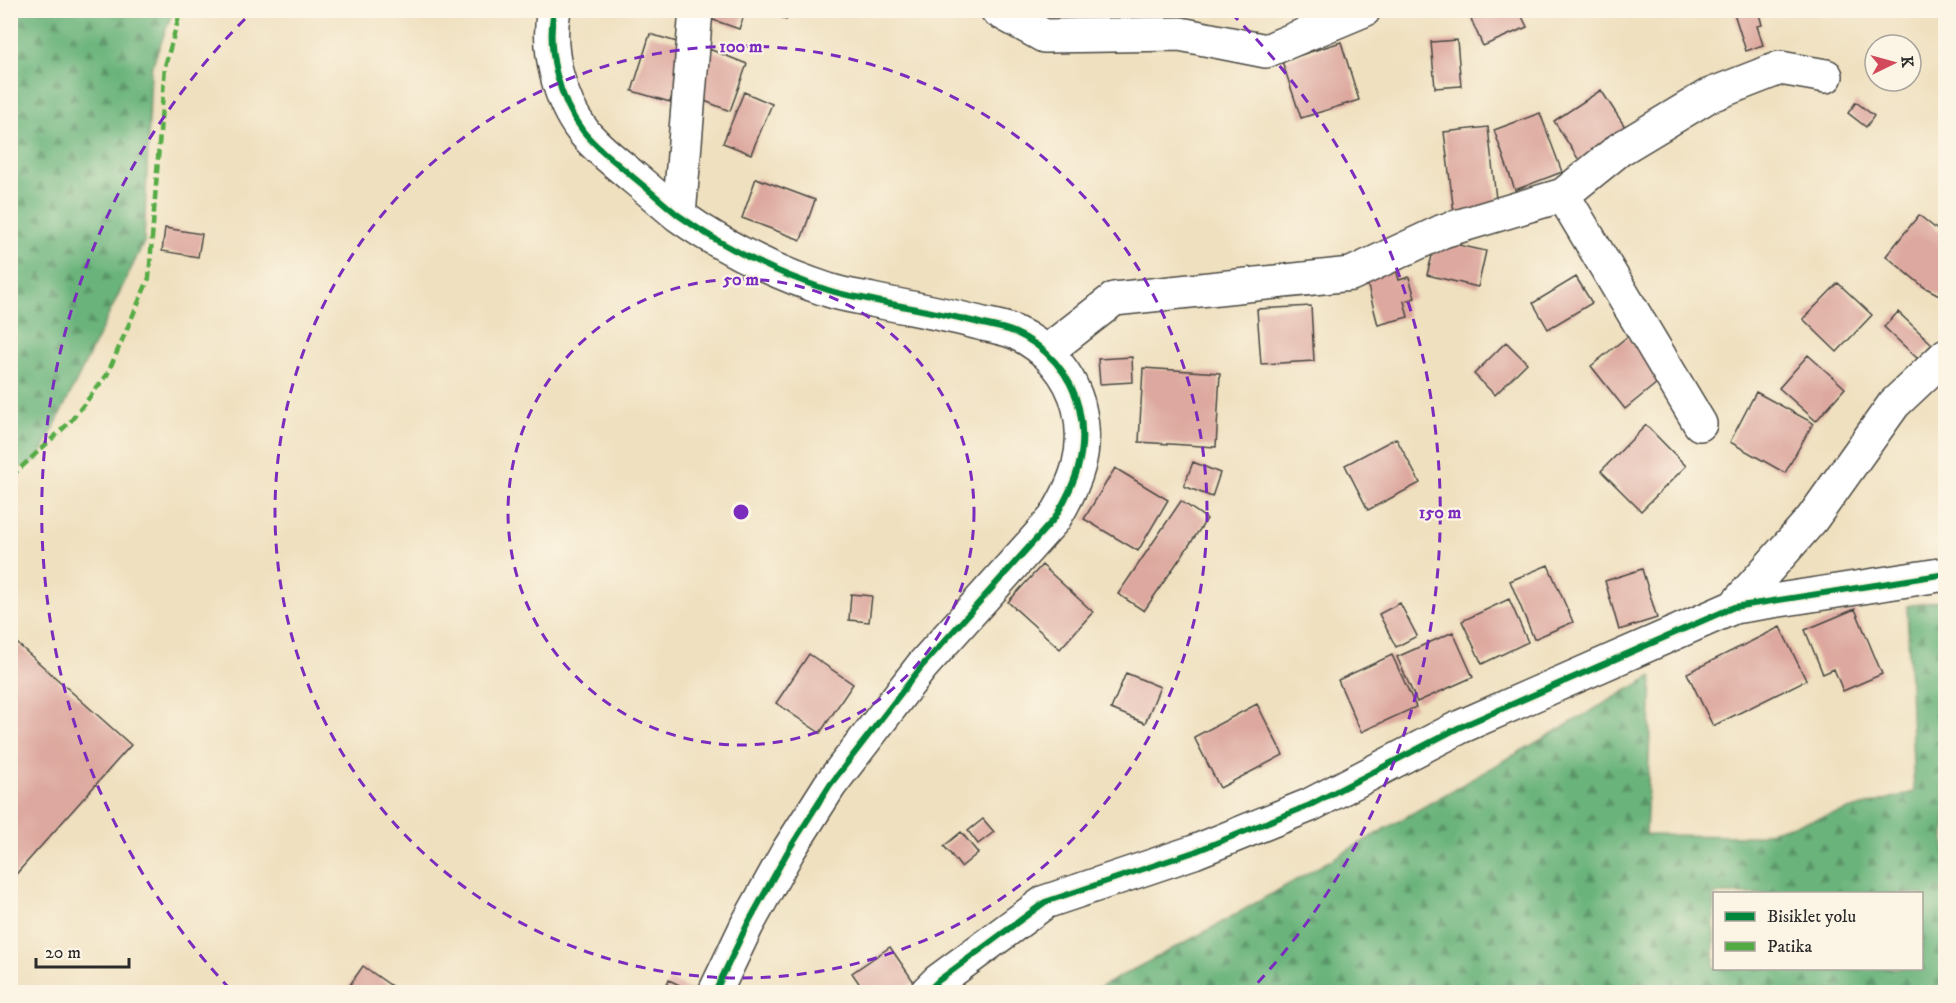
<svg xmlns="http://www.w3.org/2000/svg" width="1956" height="1003" font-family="'IM FELL DW Pica',serif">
<defs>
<pattern id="forest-firs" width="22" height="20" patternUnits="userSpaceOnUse" patternTransform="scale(1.5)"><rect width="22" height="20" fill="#6bb47c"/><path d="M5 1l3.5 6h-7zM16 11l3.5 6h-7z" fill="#589366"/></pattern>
</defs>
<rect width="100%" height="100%" fill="#fcf5e5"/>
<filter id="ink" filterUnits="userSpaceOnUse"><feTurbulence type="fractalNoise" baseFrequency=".0167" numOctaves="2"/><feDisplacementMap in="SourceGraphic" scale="12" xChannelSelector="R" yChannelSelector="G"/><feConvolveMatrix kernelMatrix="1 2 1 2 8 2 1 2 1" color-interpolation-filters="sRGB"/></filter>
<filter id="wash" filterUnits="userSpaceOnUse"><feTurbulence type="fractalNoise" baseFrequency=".008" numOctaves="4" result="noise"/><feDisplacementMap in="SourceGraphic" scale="24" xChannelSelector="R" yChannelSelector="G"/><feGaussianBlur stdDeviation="1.35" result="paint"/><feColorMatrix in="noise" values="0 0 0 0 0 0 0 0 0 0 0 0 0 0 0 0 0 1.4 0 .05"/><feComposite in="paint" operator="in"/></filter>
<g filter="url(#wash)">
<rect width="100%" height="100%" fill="#efe0bf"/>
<!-- forest -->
<path fill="url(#forest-firs)" stroke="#4b7054" stroke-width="1.5" fill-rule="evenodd" d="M 11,10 L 173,11 L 151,69 L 144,242 L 38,460 L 11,471 Z
M 1945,600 L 1945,992 L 1091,992 L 1212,928 L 1652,676 L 1646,835 L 1754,836 L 1914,792 L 1907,606 ZM 1714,894 L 1922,894 L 1922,968 L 1714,968 Z"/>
<g id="blocks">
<!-- building -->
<path fill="#dda89f" d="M 704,10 L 746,10 L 739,29 L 702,16 Z
M 769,10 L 792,10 L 786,20 Z
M 1467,10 L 1519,10 L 1527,27 L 1483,46 Z
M 1733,10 L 1758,10 L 1762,25 L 1757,26 L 1763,45 L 1746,51 Z
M 650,34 L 687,45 L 670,102 L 632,91 Z
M 1457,40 L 1461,86 L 1435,88 L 1431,42 Z
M 1341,42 L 1359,100 L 1301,118 L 1282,61 Z
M 709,49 L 747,64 L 730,111 L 692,96 Z
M 1601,90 L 1629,133 L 1582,165 L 1554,121 Z
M 744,92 L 772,104 L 751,154 L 723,143 Z
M 1856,102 L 1874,116 L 1866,127 L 1848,113 Z
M 1540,113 L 1562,172 L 1515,190 L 1494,130 Z
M 1488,127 L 1497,208 L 1454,213 L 1444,132 Z
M 756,178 L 815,200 L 801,240 L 742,218 Z
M 1919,215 L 1946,237 L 1946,293 L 1943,297 L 1924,287 L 1886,256 Z
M 165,228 L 202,234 L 198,257 L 162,251 Z
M 1436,240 L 1486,251 L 1478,287 L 1427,275 Z
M 1394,263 L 1399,280 L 1409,277 L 1415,298 L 1404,301 L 1408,317 L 1378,325 L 1364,271 Z
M 1576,277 L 1592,303 L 1548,329 L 1533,303 Z
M 1838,283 L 1872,315 L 1837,352 L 1803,319 Z
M 1311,306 L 1314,361 L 1261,364 L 1257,309 Z
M 1898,312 L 1932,344 L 1918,359 L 1884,327 Z
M 1628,336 L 1662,379 L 1625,409 L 1591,366 Z
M 1506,342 L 1527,363 L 1495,395 L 1474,374 Z
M 1808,355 L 1845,388 L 1816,421 L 1779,388 Z
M 1132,357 L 1133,382 L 1100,384 L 1098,359 Z
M 1143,368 L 1220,373 L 1216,447 L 1139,442 Z
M 1756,392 L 1813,423 L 1785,473 L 1730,442 Z
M 1646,425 L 1686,466 L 1641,511 L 1601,471 Z
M 1396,438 L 1420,483 L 1368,510 L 1345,465 Z
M 1193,462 L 1220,473 L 1212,497 L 1184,486 Z
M 1115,468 L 1168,500 L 1138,551 L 1084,519 Z
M 1181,501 L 1207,519 L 1144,611 L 1118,594 Z
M 1042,565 L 1093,612 L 1060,649 L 1008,602 Z
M 1548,565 L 1573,622 L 1534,639 L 1510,581 Z
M 1642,569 L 1657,618 L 1619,630 L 1605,581 Z
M 851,594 L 872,596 L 869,622 L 849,620 Z
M 1509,599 L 1528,642 L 1482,664 L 1462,621 Z
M 1400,603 L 1417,636 L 1396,647 L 1379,614 Z
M 1855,609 L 1882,674 L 1843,691 L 1834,669 L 1823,674 L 1805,630 Z
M 1780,627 L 1806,680 L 1713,726 L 1687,673 Z
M 1453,632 L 1473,677 L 1417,702 L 1397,657 Z
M 10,637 L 131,745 L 10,881 Z
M 809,654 L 853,684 L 820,733 L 776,703 Z
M 1392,655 L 1416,707 L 1361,732 L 1338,680 Z
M 1126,673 L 1160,687 L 1145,723 L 1111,709 Z
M 1257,704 L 1283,755 L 1220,788 L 1194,737 Z
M 983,819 L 994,832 L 978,844 L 968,831 Z
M 961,832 L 978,853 L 961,867 L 944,846 Z
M 890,947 L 914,982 L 899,992 L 865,992 L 852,973 Z
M 363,966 L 400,992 L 345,992 Z
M 669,980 L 694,992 L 663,992 Z"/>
</g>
</g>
<g filter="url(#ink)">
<use href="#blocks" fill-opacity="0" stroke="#484641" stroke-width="1.5"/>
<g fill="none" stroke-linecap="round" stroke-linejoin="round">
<!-- minor casing -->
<g stroke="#484641" stroke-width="36">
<path id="minor" d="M 554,10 C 546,49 559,100 583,131 C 597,149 616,162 633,177 C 648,189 663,203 678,215 C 723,247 776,273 828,290 C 842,295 858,297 872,300 C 909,308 947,314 983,324 C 993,326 1004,328 1014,332 C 1046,346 1071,374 1079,408 C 1089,451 1076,483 1054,519 L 922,666 L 830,785 L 788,851 L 747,925 L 715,992
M 997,10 L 1044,36 L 1180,34 L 1266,51 L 1364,10
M 1563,195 L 1700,424
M 679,215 L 696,10
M 1046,352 L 1114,299 L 1351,274 L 1443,231 L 1563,195 L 1620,149 L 1708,96 L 1780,68 L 1826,76
M 1734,607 L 1812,519 L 1894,404 L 1946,355
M 927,992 L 938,981 L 1045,902 L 1194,852 L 1310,805 L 1458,728 L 1734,607 L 1946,574"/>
</g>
<!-- minor -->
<use href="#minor" stroke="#fff" stroke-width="33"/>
<!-- quiet -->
<path stroke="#54ab44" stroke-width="4.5" stroke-dasharray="9 4.5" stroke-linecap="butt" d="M 10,475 L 15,473 L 70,422 L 107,375 L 149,278 L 165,66 L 181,10"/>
<!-- cycleway casing -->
<g stroke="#fcf5e5" stroke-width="10">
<path id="cycleway" d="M 554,10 C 546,49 559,100 583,131 C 597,149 616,162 633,177 C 648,189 663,203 678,215 C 723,247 776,273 828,290 C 842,295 858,297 872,300 C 909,308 947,314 983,324 C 993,326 1004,328 1014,332 C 1046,346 1071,374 1079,408 C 1089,451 1076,483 1054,519 L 922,666 L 830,785 L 788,851 L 747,925 L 715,992
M 927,992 L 938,981 L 1045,902 L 1194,852 L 1310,805 L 1458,728 L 1734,607 L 1946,574"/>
</g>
<!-- cycleway -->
<use href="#cycleway" stroke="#00873e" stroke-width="6"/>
</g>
</g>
<!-- distance rings -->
<g fill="none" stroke="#7b2cbf" stroke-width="3" stroke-dasharray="10 8">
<circle cx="741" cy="512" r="233"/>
<circle cx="741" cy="512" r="466"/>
<path d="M230 989A699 699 0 0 1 251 13M1231 13A699 699 0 0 1 1252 989"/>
</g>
<circle cx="741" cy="512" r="9" fill="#7b2cbf" stroke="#fcf5e5" stroke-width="3"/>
<g font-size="18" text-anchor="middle" font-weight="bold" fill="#7b2cbf" stroke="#fcf5e5" stroke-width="4.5" stroke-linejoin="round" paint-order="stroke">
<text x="741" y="52">100 m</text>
<text x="741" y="285">50 m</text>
<text x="1440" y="518">150 m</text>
</g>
<!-- margin -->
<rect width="1956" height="1003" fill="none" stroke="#fcf5e5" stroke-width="36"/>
<!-- legend -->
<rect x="1713" y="892" width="210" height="78" fill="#fcf5e5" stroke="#a8a49b" stroke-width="1.5"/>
<rect x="1725" y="912" width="30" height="9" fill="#00873e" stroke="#a8a49b" stroke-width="1.5"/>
<text x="1767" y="922" font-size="18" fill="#2b2b2b">Bisiklet yolu</text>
<rect x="1725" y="942" width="30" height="9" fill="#54ab44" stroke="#a8a49b" stroke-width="1.5"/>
<text x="1767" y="952" font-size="18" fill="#2b2b2b">Patika</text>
<!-- north arrow -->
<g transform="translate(1893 63) rotate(85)"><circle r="28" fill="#fcf5e5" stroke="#a8a49b" stroke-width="1.5"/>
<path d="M0-4.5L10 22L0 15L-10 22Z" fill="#d1495b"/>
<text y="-9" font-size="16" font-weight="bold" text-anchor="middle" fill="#2b2b2b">K</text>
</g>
<!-- scale -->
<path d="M36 958v9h93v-9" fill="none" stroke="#2b2b2b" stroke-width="3"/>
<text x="45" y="958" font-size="18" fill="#2b2b2b" stroke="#fcf5e5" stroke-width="4.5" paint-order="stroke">20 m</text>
</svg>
